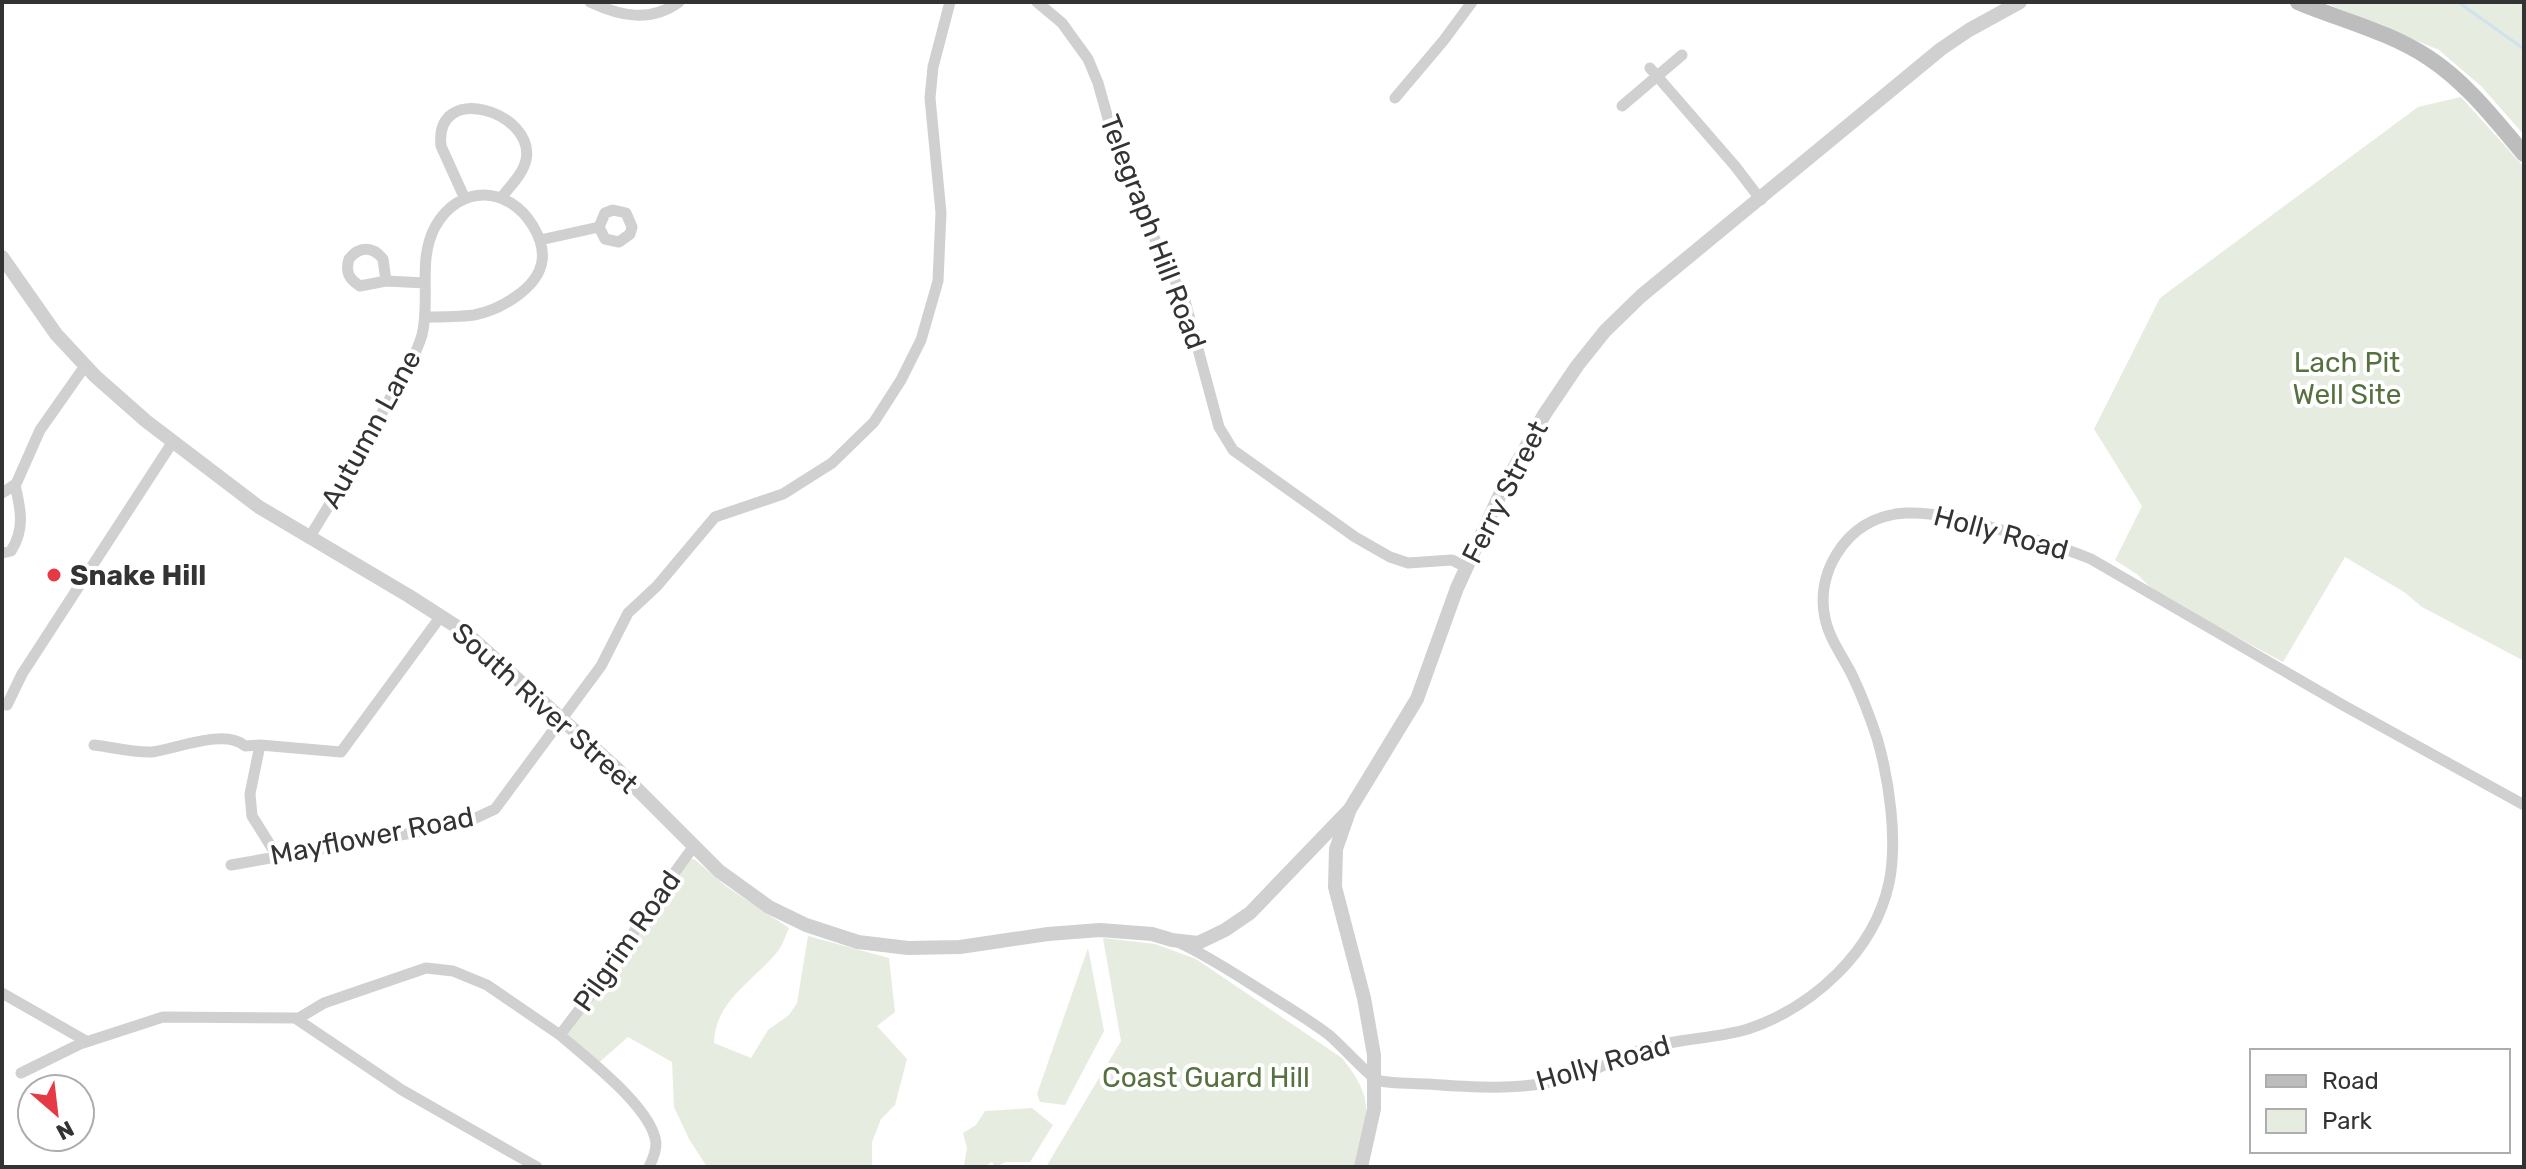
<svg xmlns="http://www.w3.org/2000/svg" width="2526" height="1169" font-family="Rubik,sans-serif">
<rect width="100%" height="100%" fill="#fff"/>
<!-- green -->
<path fill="#e6ecdf" d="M 2323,2 L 2524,2 L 2524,135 L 2482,87 L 2439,50 Z
M 2461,97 L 2524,167 L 2524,661 L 2422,607 L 2404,592 L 2345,557 L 2283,662 L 2157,594 L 2138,575 L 2115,560 L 2142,506 L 2094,429 L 2160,298 L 2418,107 Z
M 694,859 L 727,887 L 789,928 C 786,935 783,944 778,951 C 754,981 715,1000 714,1043 L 751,1058 L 768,1030 L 789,1015 L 797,1003 L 808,936 L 889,958 L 895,1012 L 877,1026 L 907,1059 L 895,1105 L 881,1119 L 872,1142 L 872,1167 L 707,1167 L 689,1139 L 674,1107 L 672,1062 L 628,1037 L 595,1066 L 560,1035 L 683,861 Z
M 1103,938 L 1155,944 L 1196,959 L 1342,1058 C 1378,1103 1366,1115 1356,1167 L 1046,1167 L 1121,1041 Z
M 1088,948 L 1104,1031 L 1065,1105 L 1040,1102 L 1037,1094 Z
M 1032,1108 L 1053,1125 L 1030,1162 L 1006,1162 L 995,1167 L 992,1162 L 984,1167 L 964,1165 L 967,1148 L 963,1133 L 976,1125 L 985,1111 Z"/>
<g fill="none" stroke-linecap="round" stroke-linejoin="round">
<!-- stream -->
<path stroke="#cfe2ee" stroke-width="3" d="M 2458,2 L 2524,49"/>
<!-- minor -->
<path stroke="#d0d0d0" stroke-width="11" d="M 590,2 C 620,16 650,23 679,2
M 1037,2 L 1062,23 L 1088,59 L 1098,83 L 1116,147 L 1145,219 L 1185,301 L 1219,427 L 1233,450 L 1355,537 L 1390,557 L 1408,563 L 1452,560 L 1466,567
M 1650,68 L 1735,166 L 1761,200
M 1395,98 L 1444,40 L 1472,2
M 1622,106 L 1682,55
M 465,199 L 441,146 C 434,80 536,112 526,160 C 523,174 510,186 502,197
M 540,240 L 599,227 L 605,239 L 619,242 L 630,234 L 632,227 L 626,213 L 613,210 L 605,213 L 599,227
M 386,281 L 360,286 C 349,279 345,272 349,259 C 359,246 373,246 383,259 L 386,281 L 425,283
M 2,493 L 16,484 L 40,430 L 85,366
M 309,538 C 337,493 364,447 389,400 C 401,379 415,358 422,335 C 431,299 417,261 435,227 C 459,184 508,185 533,226 C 539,236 544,248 542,261 C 538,289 499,310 474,315 C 458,317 441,317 425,317
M 2,553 L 11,551 C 25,529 21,510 15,485
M 7,705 L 22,674 L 172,443
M 94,745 C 112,747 134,753 152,752 C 176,749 225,728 245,746 L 260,745 L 341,752 L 441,616
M 260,745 L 250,794 L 252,816 L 277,856
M 231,865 L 463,824 L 495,809 L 601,666 L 628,613 L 657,586 L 715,517 L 783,494 L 832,463 L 874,422 L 901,380 L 921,340 L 938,281 L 941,213 L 930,98 L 933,67 L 950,2
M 1180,943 C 1208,956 1235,974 1262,991 C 1284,1005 1308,1019 1329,1035 C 1339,1043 1370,1077 1377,1080 C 1388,1084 1415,1083 1428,1084 C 1479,1088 1530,1091 1580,1075 C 1603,1067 1624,1055 1647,1048 C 1680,1038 1715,1039 1748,1029 C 1813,1007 1874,952 1889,883 C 1898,840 1889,779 1877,738 C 1870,717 1862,696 1853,677 C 1844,658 1829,639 1825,618 C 1820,596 1825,573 1836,555 C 1873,494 1938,513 1994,528 C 2027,537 2059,546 2091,559 L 2341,704 L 2524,805
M 2,993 L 86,1041
M 295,1018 L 402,1090 L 537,1167
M 560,1035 C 586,1058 652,1107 656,1143 C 656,1151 653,1159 649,1167
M 21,1073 L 80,1044 L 163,1017 L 299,1018 L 324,1003 L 426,968 L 453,971 L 487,985 L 560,1035 L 610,969 L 653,902 L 694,846"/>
<!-- tertiary -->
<path stroke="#d0d0d0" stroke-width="14" d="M 2,257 L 56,334 L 95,376 L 146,421 L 259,507 L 409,596 L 465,632 L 616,768 L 719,871 L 769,907 L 806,925 L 858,942 L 908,948 L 960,947 L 1048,934 L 1100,930 L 1152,934 L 1172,940 L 1198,943 L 1225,930 L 1250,913 L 1350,809
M 1361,1167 L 1374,1109 L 1374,1055 L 1364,998 L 1335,887 L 1336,849 L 1350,809 L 1417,699 L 1457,588 L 1504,486 L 1544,415 L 1577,366 L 1605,331 L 1641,296 L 1941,49 L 1969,30 L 2020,2"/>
<!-- secondary -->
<path stroke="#bdbdbd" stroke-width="16" d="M 2298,2 C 2341,20 2390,32 2429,58 C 2467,83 2495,120 2524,154"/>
</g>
<!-- markers -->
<circle fill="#e63946" stroke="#fff" stroke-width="3" cx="54" cy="575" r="8"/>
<g text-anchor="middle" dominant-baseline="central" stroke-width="8" stroke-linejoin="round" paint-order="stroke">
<!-- street labels -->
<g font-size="28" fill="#333" stroke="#fff">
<text transform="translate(1153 232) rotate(69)">Telegraph Hill Road</text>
<text transform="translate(371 429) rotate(-61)">Autumn Lane</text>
<text transform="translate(1505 492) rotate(-63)">Ferry Street</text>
<text transform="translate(2001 533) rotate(15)">Holly Road</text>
<text transform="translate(545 708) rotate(42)">South River Street</text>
<text transform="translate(372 836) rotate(-11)">Mayflower Road</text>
<text transform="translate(627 941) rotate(-55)">Pilgrim Road</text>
<text transform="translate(1603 1063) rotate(-16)">Holly Road</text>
</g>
<!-- park labels -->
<g font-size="28" fill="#56703f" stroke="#fff">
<text x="2347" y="362">Lach Pit<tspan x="2347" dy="32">Well Site</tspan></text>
<text x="1206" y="1077">Coast Guard Hill</text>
</g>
<!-- poi labels -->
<g font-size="28" font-weight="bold" fill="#333" stroke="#fff" text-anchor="start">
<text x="70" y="575">Snake Hill</text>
</g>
</g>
<!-- border -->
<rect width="2526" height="1169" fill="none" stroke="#333333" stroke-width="8"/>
<!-- legend -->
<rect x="2250" y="1049" width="260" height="104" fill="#ffffff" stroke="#adadad" stroke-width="2"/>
<rect x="2266" y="1075" width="40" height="12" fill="#bdbdbd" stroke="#adadad" stroke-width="2"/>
<text x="2322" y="1089" font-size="24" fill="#333333">Road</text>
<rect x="2266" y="1109" width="40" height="24" fill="#e6ecdf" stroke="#adadad" stroke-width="2"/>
<text x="2322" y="1129" font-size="24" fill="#333333">Park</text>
<!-- north arrow -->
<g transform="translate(56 1113) rotate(152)"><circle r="38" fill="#ffffff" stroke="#adadad" stroke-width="2"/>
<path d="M0-6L14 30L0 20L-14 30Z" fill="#e63946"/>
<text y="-12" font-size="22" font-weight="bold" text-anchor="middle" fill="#333333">N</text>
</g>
</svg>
